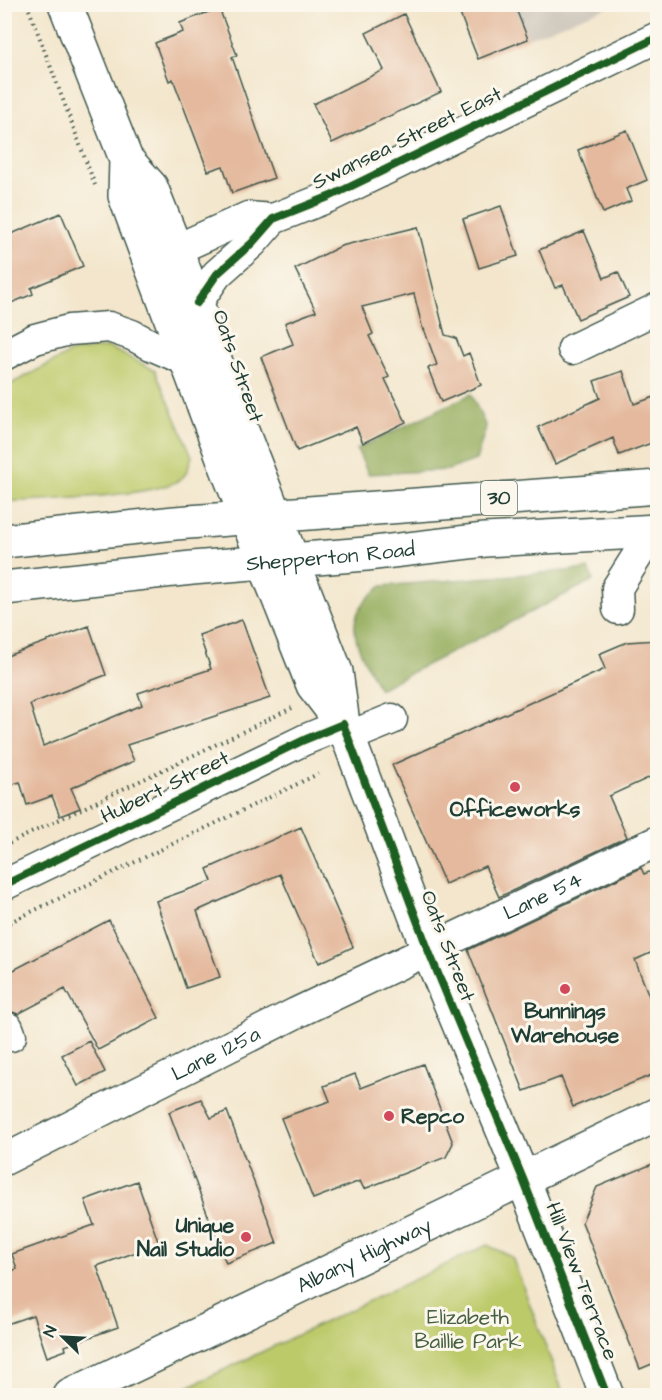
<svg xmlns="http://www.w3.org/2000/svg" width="662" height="1400" font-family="'Architects Daughter',sans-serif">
<rect width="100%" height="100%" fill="#fbf7ec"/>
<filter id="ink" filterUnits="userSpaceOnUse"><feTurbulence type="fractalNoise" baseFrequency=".0167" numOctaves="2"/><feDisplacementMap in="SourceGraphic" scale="12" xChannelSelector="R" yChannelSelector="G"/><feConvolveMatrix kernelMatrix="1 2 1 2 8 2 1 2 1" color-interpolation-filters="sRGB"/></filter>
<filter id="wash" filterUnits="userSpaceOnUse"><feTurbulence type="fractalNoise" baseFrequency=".008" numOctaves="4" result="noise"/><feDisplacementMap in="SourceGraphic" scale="24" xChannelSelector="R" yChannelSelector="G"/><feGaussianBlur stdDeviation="1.35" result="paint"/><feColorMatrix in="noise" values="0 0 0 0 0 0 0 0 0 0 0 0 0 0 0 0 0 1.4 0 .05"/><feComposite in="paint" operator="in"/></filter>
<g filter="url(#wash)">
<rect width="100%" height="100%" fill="#f3e6cc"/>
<!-- industrial -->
<path fill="#cbc3b8" d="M 509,4 L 613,5 L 520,41 Z"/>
<!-- green -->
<path fill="#bdca6b" stroke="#6e8450" stroke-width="1.5" d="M 108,347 L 155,370 L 192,456 C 190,463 188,472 183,477 C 166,497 36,500 5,502 L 5,387 L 72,352 Z
M 487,1245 L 512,1257 L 564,1395 L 171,1395 Z"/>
<!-- forest -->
<path fill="#96ae5f" stroke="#5a764a" stroke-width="1.5" d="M 471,394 L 486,427 L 476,460 L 448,470 L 368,474 L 357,449 Z
M 588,569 L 594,580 L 379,689 C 359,648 335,619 382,586 Z"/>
<g id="blocks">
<!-- building -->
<path fill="#e4b99d" d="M 456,4 L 514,4 L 528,39 L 478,59 Z
M 219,8 L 237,55 L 232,57 L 274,178 L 232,193 L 223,166 L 208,171 L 173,79 L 169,81 L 155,43 L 183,32 L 180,23 Z
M 404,14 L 441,92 L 332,143 L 313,104 L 384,70 L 366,33 Z
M 627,130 L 647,180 L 626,189 L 631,201 L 603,213 L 578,150 Z
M 501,206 L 518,256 L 479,268 L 463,219 Z
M 61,213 L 83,266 L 31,288 L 33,294 L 4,306 L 4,237 Z
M 418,227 L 445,335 L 456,338 L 463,356 L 469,353 L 481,385 L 441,402 L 428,368 L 437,365 L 424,329 L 423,330 L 414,294 L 362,307 L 373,334 L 369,336 L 389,377 L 385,379 L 406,422 L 363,443 L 356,427 L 297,451 L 261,357 L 293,344 L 285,323 L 316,311 L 295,269 L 341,246 Z
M 584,231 L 604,278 L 618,272 L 629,297 L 578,319 L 563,285 L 555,288 L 539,250 Z
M 623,371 L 634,404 L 657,396 L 657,441 L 619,455 L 613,438 L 555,464 L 538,427 L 600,398 L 594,381 Z
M 242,620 L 270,698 L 127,745 L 134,761 L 71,788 L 80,808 L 60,816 L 52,796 L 27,805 L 20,782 L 4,787 L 4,657 L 89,626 L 106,675 L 30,704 L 43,746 L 142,705 L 138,693 L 211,669 L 199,635 Z
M 657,640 L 657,774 L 609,796 L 627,837 L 499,897 L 485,866 L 445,884 L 392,765 L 605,669 L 599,654 L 627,642 Z
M 301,827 L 353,947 L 319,963 L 280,874 L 197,911 L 220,977 L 186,988 L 156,901 L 212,881 L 207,869 Z
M 641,868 L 644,874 L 657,869 L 657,950 L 635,960 L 657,1017 L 657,1073 L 573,1107 L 561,1077 L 524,1091 L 468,950 Z
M 109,920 L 159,1018 L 98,1050 L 65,989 L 18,1014 L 10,1011 L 4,1012 L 4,975 Z
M 89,1041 L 105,1072 L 78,1086 L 62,1055 Z
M 423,1064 L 453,1143 L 446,1157 L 364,1189 L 360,1181 L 313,1199 L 281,1118 L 330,1101 L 324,1086 L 355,1074 L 361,1088 Z
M 201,1099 L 211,1118 L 227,1111 L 277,1243 L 226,1263 L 169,1112 Z
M 657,1162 L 657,1362 L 640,1369 L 582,1222 L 597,1187 Z
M 137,1181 L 159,1244 L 97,1266 L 118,1327 L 65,1346 L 66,1350 L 47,1357 L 33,1315 L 4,1325 L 4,1274 L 17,1269 L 12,1254 L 94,1225 L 85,1200 Z"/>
</g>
</g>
<g filter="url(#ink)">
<use href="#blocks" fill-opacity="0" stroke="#3f564b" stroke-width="1.5"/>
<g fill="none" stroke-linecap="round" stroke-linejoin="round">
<!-- minor casing -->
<g stroke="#3f564b" stroke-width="33">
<g id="minor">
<path d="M 153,260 L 248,217 L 273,219"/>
<path d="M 197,303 L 217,274 L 252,243 L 273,219 L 331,196 L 658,37"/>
<path d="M 573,349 L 658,308"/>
<path d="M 4,355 L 35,339 L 69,330 L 109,327 L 132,335 L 151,345 L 188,361"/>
<path d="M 618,609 L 617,588 L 653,531"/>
<path d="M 348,737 L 392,719"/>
<path d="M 4,885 L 304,740 L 343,724"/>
<path d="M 4,1030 L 8,1028 L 11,1036"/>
<path id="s1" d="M 4,1160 L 296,1013 L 658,841"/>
</g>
</g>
<!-- major casing -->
<g stroke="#3f564b" stroke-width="36">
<g id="major">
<path d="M 65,4 L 126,159 L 151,187 L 197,303 L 219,372 L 336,672 L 343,724 L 429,952 L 523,1179 L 607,1396"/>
<path d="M 126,159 L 125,196 L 228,471 L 313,685 L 342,723"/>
<path id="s2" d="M 70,1396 L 658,1114"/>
</g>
</g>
<!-- highway casing -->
<g stroke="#3f564b" stroke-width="36">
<g id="highway">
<path d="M 4,541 L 175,523 L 658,487"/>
<path id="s3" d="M 4,588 L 192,568 L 366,554 L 485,540 L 658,531"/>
</g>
</g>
<!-- path -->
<path stroke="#3f564b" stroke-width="4" stroke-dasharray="1.5 4.5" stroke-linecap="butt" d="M 27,4 L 95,185
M 4,846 L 292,708
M 4,925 L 318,774"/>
<!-- minor -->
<use href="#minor" stroke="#fff" stroke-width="30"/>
<!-- major -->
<use href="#major" stroke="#fff" stroke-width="33"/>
<!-- highway -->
<use href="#highway" stroke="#fff" stroke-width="33"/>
<!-- cycleway casing -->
<g stroke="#fbf7ec" stroke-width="11">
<path id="cycleway" d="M 197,303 L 217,274 L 252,243 L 273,219 L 331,196 L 658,37
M 4,885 L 304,740 L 343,724 L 429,952 L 523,1179 L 607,1396"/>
</g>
<!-- cycleway -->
<use href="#cycleway" stroke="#1b5e20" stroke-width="8"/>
</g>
</g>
<!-- markers -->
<g fill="#d1495b" stroke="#fbf7ec" stroke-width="2">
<circle cx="515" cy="787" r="6"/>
<circle cx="565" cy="989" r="6"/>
<circle cx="389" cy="1116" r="6"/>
<circle cx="246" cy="1237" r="6"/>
</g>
<g text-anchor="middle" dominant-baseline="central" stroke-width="6" stroke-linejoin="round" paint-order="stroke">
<!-- shield labels -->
<rect fill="#fbf7ec" stroke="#61756b" stroke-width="1.5" x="481" y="481" width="36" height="34" rx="4.5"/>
<g font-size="20" font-weight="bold" fill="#1f3d34">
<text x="499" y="498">30</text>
</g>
<!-- street labels -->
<g font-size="21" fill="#1f3d34" stroke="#fbf7ec">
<text transform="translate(407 138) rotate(-26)">Swansea Street East</text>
<text transform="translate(238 366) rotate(71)">Oats Street</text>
<text stroke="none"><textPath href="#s3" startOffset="328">Shepperton Road</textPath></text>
<text transform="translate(165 787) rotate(-26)">Hubert Street</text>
<text stroke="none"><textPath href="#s1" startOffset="600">Lane 54</textPath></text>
<text transform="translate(448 946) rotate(69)">Oats Street</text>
<text stroke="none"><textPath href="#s1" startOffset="237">Lane 125a</textPath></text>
<text stroke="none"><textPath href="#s2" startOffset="326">Albany Highway</textPath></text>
<text transform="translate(582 1281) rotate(69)">Hill View Terrace</text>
</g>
<!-- poi labels -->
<g font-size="21" font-weight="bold" fill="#1f3d34" stroke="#fbf7ec">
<text x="515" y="809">Officeworks</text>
<text x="565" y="1011">Bunnings<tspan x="565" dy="24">Warehouse</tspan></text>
<text x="401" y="1116" text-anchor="start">Repco</text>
<text x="234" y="1225" text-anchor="end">Unique<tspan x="234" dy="24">Nail Studio</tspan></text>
</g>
<!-- park labels -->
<g font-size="21" fill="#466042" stroke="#fbf7ec">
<text x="468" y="1317">Elizabeth<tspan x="468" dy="24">Baillie Park</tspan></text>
</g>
</g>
<!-- margin -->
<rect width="662" height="1400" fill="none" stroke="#fbf7ec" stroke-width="24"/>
<!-- north arrow -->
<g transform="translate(63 1337) rotate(294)" stroke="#fbf7ec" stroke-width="4.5" paint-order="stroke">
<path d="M0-4.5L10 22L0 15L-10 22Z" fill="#1f3d34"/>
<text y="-9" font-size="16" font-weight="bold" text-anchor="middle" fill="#1f3d34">N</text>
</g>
</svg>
